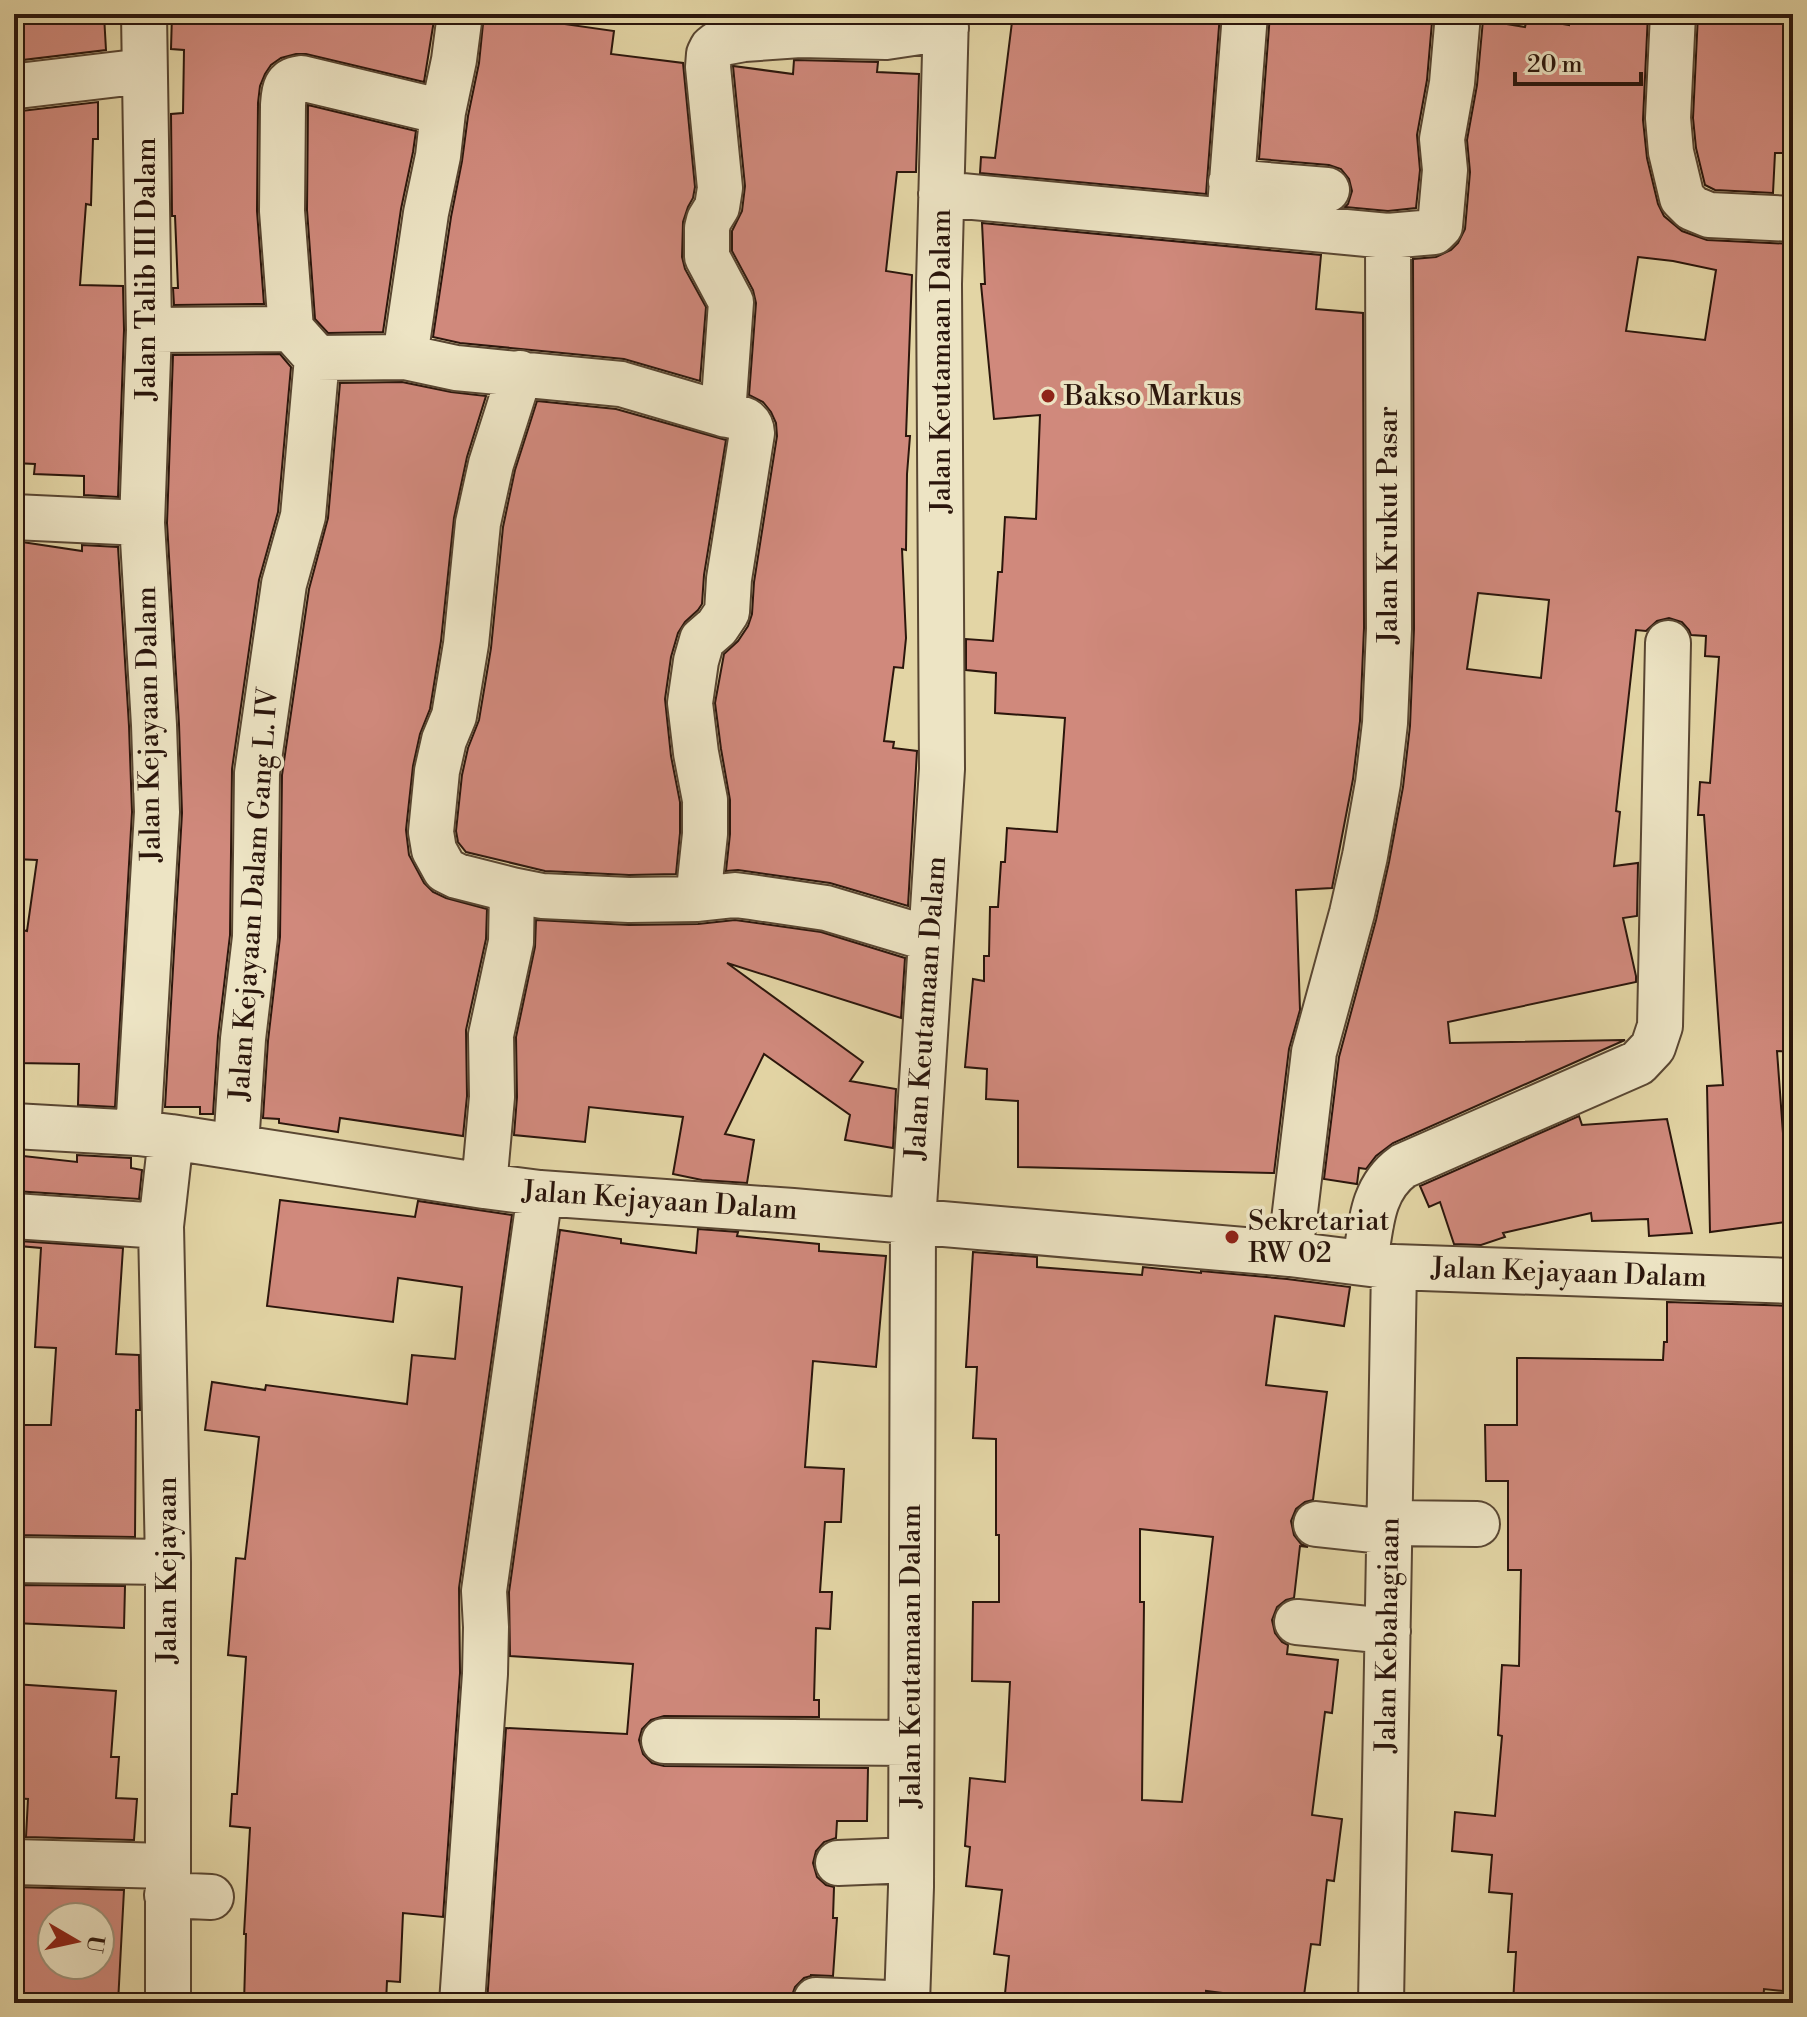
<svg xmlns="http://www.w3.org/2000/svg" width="1807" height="2017" font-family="'Libre Bodoni',serif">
<rect width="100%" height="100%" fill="#e3d5a5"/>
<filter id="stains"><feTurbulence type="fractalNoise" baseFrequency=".0025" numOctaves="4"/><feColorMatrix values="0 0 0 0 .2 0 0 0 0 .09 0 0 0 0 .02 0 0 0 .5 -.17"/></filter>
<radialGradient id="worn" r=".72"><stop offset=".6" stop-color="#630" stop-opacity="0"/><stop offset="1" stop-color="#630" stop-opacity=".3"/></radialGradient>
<!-- building -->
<path fill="#d0897c" stroke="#2b160c" stroke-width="2" fill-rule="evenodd" d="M 172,14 L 435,14 L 424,82 L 306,54 L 296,54 L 281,58 L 271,65 L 265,74 L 260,86 L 258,103 L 257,211 L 264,304 L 174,305 L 173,288 L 178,288 L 175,216 L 172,216 L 171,114 L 183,113 L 184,50 L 171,49 Z
M 484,14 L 565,14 L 564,24 L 614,31 L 611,54 L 683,63 L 695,187 L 693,198 L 688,207 L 683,222 L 682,257 L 685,269 L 706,307 L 700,381 L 624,359 L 460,343 L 433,337 L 451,217 L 462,161 L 468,116 L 479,63 Z
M 1013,14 L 1220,14 L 1206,194 L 980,173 L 981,157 L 995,158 Z
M 1270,14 L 1367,14 L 1432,22 L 1427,80 L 1417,135 L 1420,170 L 1416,208 L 1388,211 L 1345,207 L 1348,204 L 1352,191 L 1349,179 L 1341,169 L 1329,165 L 1259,159 Z
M 1569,14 L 1648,14 L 1643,120 L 1647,158 L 1658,204 L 1664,216 L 1682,231 L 1707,240 L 1793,244 L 1793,1052 L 1777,1051 L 1784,1147 L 1793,1146 L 1793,1221 L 1710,1232 L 1707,1086 L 1723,1085 L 1704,815 L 1698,815 L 1700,782 L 1710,783 L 1719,657 L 1705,656 L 1706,636 L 1691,635 L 1689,630 L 1682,622 L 1669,618 L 1657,621 L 1646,631 L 1636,630 L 1616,811 L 1620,812 L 1614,866 L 1638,863 L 1637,916 L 1623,918 L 1636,976 L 1636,982 L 1448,1022 L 1450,1043 L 1625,1040 L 1393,1143 L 1376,1156 L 1366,1169 L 1359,1168 L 1357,1184 L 1324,1179 L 1339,1057 L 1376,920 L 1389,862 L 1403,787 L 1410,726 L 1414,629 L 1413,259 L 1436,257 L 1451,250 L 1458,243 L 1465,229 L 1470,172 L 1467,140 L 1477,85 L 1483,20 L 1525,27 L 1527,18 L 1569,25 ZM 1638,257 L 1673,261 L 1716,270 L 1705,340 L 1626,331 ZM 1478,593 L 1549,600 L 1541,678 L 1467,669 Z
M 1698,14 L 1793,14 L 1793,153 L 1775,153 L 1773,193 L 1715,190 L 1705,185 L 1696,148 L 1693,118 Z
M 104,15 L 106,50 L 14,61 L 14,22 Z
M 794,60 L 878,62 L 877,72 L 919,74 L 916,172 L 897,172 L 886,271 L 912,275 L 906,436 L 910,436 L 907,474 L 906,550 L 902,549 L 906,638 L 903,668 L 894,667 L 884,741 L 894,742 L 893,748 L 917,751 L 908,906 L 830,883 L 738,870 L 726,871 L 730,834 L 730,800 L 721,749 L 715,703 L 724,654 L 738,641 L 748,626 L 752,614 L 754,582 L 777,436 L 776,423 L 771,412 L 763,402 L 749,395 L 756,303 L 753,290 L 732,251 L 732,231 L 742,211 L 745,186 L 733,66 L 793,74 Z
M 98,102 L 98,139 L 93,139 L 91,205 L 86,204 L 80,285 L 123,286 L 124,330 L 118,497 L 84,495 L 84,476 L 34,474 L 35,464 L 14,463 L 14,110 L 21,111 Z
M 308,105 L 416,131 L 413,152 L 401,209 L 383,332 L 328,333 L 315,319 L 307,210 Z
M 982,223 L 1321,255 L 1316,309 L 1363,313 L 1364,628 L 1360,721 L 1353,779 L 1332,888 L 1296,890 L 1300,1010 L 1289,1049 L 1274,1173 L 1018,1167 L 1018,1101 L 986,1099 L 987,1069 L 965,1067 L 973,979 L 984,981 L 984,956 L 989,956 L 990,907 L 998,907 L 1001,862 L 1005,862 L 1007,828 L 1057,832 L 1065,718 L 995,713 L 996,673 L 966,670 L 966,639 L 993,641 L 998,572 L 1002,572 L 1005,517 L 1036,519 L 1040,415 L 994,419 L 981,284 L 985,284 Z
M 280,354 L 291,367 L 278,512 L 259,580 L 232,769 L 230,935 L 218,1036 L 213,1114 L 200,1114 L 200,1107 L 165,1107 L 182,813 L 179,724 L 167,523 L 173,355 Z
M 402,382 L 451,392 L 486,396 L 467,457 L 454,518 L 441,641 L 430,709 L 420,734 L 413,766 L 406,830 L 409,855 L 424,883 L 433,892 L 446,898 L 487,909 L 486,939 L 466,1030 L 467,1096 L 463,1136 L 340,1118 L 338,1132 L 279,1123 L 279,1119 L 263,1118 L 268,1041 L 280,937 L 282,775 L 309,589 L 328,518 L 340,383 Z
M 537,401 L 616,409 L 726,440 L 704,575 L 702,604 L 698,610 L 685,622 L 678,633 L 671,657 L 665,699 L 671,756 L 680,802 L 680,833 L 676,874 L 629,875 L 545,871 L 466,852 L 458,842 L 456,831 L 462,775 L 468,748 L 479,720 L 491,648 L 503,527 L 515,470 Z
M 22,542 L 82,551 L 82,545 L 118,547 L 129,726 L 132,812 L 115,1107 L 78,1105 L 79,1064 L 15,1063 L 16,983 L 21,983 L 22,930 L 27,931 L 37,860 L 14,859 L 14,813 L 17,813 L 18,734 L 14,734 L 14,561 L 19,562 Z
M 536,920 L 629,925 L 698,924 L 735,920 L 821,932 L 905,958 L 901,1018 L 727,963 L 863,1062 L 850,1081 L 896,1089 L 893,1148 L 845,1140 L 850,1115 L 764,1054 L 725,1134 L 754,1140 L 747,1183 L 702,1180 L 673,1174 L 683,1117 L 589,1107 L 585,1142 L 514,1135 L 517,1097 L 516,1037 L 535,947 Z
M 1579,1116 L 1582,1125 L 1667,1119 L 1692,1233 L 1649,1236 L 1648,1219 L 1592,1221 L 1591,1213 L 1503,1233 L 1505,1237 L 1481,1245 L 1454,1244 L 1440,1202 L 1429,1207 L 1420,1186 Z
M 14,1155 L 77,1162 L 77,1155 L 131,1158 L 131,1168 L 142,1170 L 139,1199 L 14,1191 Z
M 280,1200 L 415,1217 L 418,1201 L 512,1215 L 459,1588 L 460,1673 L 443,1917 L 403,1913 L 400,1982 L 387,1981 L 386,2003 L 244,2003 L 246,1934 L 244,1934 L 250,1828 L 230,1826 L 232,1794 L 237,1794 L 246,1657 L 228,1655 L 236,1558 L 245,1559 L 259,1437 L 205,1430 L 212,1382 L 265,1390 L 266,1385 L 407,1404 L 412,1355 L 455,1359 L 462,1287 L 398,1278 L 393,1322 L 267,1306 Z
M 698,1229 L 738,1232 L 737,1236 L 819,1244 L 819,1251 L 886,1256 L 876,1367 L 813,1361 L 805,1467 L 844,1469 L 841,1522 L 825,1522 L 820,1592 L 832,1592 L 830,1629 L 816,1628 L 814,1700 L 819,1700 L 819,1717 L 664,1716 L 651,1720 L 642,1729 L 639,1740 L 643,1754 L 652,1763 L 664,1766 L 868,1768 L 867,1821 L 837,1821 L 836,1838 L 824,1842 L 816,1851 L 813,1863 L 817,1877 L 826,1885 L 834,1887 L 833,1918 L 837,1918 L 833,1976 L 811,1975 L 811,1976 L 804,1978 L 795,1987 L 791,1998 L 792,2003 L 487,2003 L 506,1728 L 627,1734 L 633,1664 L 510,1656 L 509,1592 L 560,1230 L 621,1239 L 621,1243 L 696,1253 Z
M 19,1241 L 123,1248 L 116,1354 L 139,1355 L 140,1410 L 136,1410 L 135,1537 L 14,1535 L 14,1425 L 51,1425 L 56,1348 L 35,1347 L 41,1248 L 19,1246 Z
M 973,1252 L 1037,1257 L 1037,1267 L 1142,1275 L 1143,1267 L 1201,1273 L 1201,1271 L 1287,1279 L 1350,1287 L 1344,1326 L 1275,1316 L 1266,1385 L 1327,1392 L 1313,1500 L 1305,1502 L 1296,1509 L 1291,1521 L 1294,1535 L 1301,1544 L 1308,1547 L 1300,1546 L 1294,1598 L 1286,1600 L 1277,1607 L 1272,1620 L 1275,1633 L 1282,1642 L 1288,1645 L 1287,1654 L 1338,1660 L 1332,1713 L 1325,1712 L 1312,1815 L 1342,1819 L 1334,1881 L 1327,1880 L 1320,1945 L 1311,1944 L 1303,2003 L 1206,1991 L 1206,2003 L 1004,2003 L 1009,1956 L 994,1954 L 1002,1890 L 966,1886 L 970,1847 L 965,1846 L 970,1778 L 1005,1782 L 1010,1682 L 972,1681 L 973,1602 L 999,1602 L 999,1535 L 996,1535 L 996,1439 L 973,1438 L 977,1367 L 966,1367 ZM 1140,1529 L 1213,1537 L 1182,1802 L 1142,1800 L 1144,1602 L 1140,1602 Z
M 1667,1302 L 1793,1306 L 1793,1992 L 1764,1989 L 1763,2003 L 1513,2003 L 1516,1952 L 1508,1952 L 1512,1894 L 1489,1892 L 1492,1855 L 1452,1851 L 1455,1812 L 1495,1816 L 1502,1736 L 1498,1735 L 1502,1665 L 1519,1666 L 1521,1570 L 1508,1570 L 1508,1481 L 1486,1481 L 1485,1425 L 1517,1425 L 1517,1358 L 1663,1360 L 1664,1342 L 1667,1342 Z
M 14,1585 L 125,1586 L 124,1628 L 14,1623 Z
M 14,1684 L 116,1691 L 111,1757 L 119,1757 L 116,1798 L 137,1799 L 134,1840 L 26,1837 L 28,1799 L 14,1798 Z
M 14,1887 L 124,1890 L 118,2003 L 14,2003 ZM 52,1917 L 100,1917 L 100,1965 L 52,1965 Z"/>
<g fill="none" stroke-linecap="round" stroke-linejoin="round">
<!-- minor casing -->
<g stroke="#594632" stroke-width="48">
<path id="minor" d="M 1673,14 L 1668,118 L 1671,152 L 1682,198 L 1692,208 L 1709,215 L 1793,219
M 18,86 L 144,71
M 1231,182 L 1327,190
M 941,194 L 1388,236 L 1389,629 L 1385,723 L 1378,783 L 1365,856 L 1352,913 L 1314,1052 L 1290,1254
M 1229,220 L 1245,14
M 1388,236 L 1434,232 L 1440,226 L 1445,170 L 1442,139 L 1452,83 L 1458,14
M 291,329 L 282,211 L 283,105 C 284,91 284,80 301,78 L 443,112
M 149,330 L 291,329 L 317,358 L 405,357 L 456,368 L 621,384 L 723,414
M 405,357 L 426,213 L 438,156 L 443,112 L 454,60 L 460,14
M 14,517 L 142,523
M 512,890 L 542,896 L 629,900 L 698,899 L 735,895 L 751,897 L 826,908 L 930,939
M 698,899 L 705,834 L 705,800 L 696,753 L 690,703 L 696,661 L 702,640 L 717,627 L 727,612 L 729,579 L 752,433 C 751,417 736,417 723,414 L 731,302 L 707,257 L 707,228 L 709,220 L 717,207 L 720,188 L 708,67 L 709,54 L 712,48 L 717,44 L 744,39 L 800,35 L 886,37 L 946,28
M 14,1126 L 138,1133 L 171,1137 L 484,1186 L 540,1193 L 793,1211 L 1290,1254 L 1394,1267 L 1793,1281
M 138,1133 L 157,812 L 154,725 L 142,523 L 149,330 L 144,14
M 236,1146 L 243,1039 L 255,937 L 257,773 L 284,584 L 303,516 L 317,358
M 484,1186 L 492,1097 L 491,1035 L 511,942 L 512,890 L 457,876 L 445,870 L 434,850 L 431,832 L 437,771 L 444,740 L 454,716 L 466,644 L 478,523 L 491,464 L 520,373
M 14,1216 L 161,1226
M 1365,1263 C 1371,1226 1371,1189 1403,1166 L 1638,1063 L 1653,1047 L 1660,1026 L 1668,643
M 1390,1523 L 1477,1524
M 1316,1524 L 1390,1532
M 14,1560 L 168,1562
M 1297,1622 L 1388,1631
M 664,1741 L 911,1743
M 14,1862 L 167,1866
M 838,1863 L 911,1860
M 167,1895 L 211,1897
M 816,2000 L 889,2003
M 168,2003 L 168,1562 L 161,1226 L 171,1137
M 462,2003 L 485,1674 L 486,1627 L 484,1591 L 540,1193
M 907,2003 L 911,1887 L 913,1222 L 942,769 L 939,284 L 946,14
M 1381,2003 L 1394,1267"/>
</g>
<!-- minor -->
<use href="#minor" stroke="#ede4c4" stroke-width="44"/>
</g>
<!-- markers -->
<g fill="#8f2418" stroke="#ede4c4" stroke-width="3">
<circle cx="1048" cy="396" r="8"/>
<circle cx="1232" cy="1237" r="8"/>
</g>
<g text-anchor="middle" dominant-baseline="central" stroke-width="7" stroke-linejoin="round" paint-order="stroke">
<!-- street labels -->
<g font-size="28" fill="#2b160c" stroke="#ede4c4">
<text transform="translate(146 269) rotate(-90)">Jalan Talib III Dalam</text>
<text transform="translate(941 361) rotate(-90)">Jalan Keutamaan Dalam</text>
<text transform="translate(1388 525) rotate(-90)">Jalan Krukut Pasar</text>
<text transform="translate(149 724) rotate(-91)">Jalan Kejayaan Dalam</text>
<text transform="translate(254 894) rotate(-86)">Jalan Kejayaan Dalam Gang L. IV</text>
<text transform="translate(926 1008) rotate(-86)">Jalan Keutamaan Dalam</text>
<text transform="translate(660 1201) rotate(4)">Jalan Kejayaan Dalam</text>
<text transform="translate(1569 1273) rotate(2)">Jalan Kejayaan Dalam</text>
<text transform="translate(167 1570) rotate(-90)">Jalan Kejayaan</text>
<text transform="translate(1388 1635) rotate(-89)">Jalan Kebahagiaan</text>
<text transform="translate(911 1656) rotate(-90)">Jalan Keutamaan Dalam</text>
</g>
<!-- poi labels -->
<g font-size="28" fill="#2b160c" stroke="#ede4c4" text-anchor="start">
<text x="1064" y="396">Bakso Markus</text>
<text x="1248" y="1221">Sekretariat<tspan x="1248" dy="32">RW 02</tspan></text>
</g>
</g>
<!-- margin -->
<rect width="1807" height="2017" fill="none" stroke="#e3d5a5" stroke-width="48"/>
<rect x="16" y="16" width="1775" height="1985" fill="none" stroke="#2b160c" stroke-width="4"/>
<rect x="24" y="24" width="1759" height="1969" fill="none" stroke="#2b160c" stroke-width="2"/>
<!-- north arrow -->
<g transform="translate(76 1941) rotate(99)"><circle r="38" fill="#ede4c4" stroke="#9f927a" stroke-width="2"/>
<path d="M0-6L14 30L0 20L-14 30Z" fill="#8f2418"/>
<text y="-12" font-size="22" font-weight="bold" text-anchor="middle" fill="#2b160c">U</text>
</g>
<!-- scale -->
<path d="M1515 72v12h126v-12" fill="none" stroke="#2b160c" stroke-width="4"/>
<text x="1527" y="72" font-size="24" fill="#2b160c" stroke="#ede4c4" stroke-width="6" paint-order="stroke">20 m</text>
<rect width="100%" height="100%" filter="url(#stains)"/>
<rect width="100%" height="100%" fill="url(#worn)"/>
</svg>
